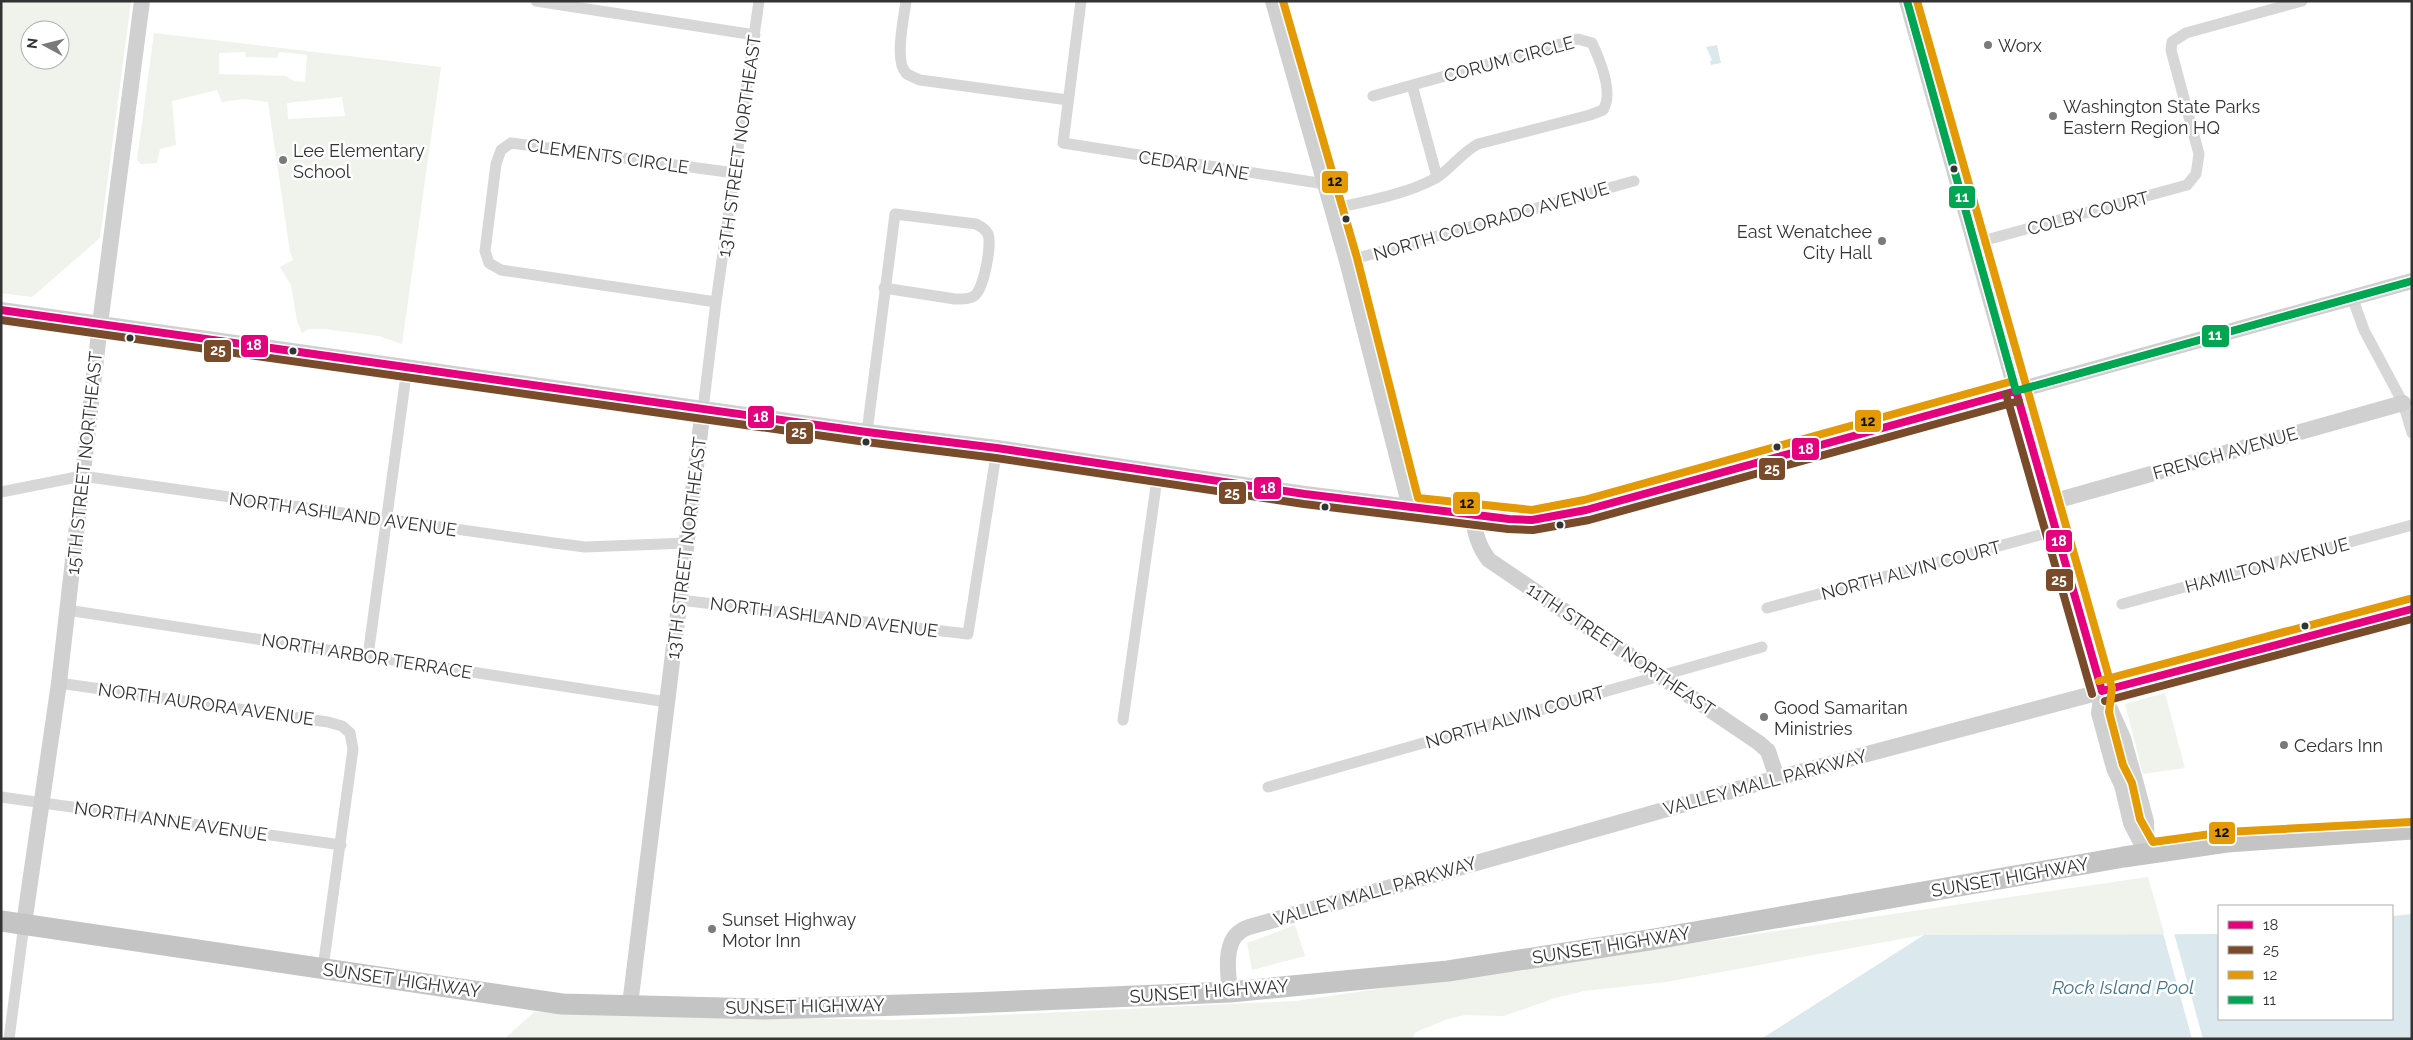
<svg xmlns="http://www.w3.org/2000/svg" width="2413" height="1040" font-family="Raleway,sans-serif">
<rect width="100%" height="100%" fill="#fff"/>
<!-- green -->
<path fill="#f0f3ec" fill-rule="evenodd" d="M 1,1 L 131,1 L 100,238 L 32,297 L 1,293 ZM 30,30 L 60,30 L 60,60 L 30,60 Z
M 154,33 L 441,67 L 402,344 L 379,336 L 324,329 L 309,329 L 302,333 L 297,321 L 291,285 L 280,267 L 293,260 L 290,252 L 268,102 L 244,99 L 222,102 L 217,90 L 172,101 L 176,145 L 160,149 L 157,163 L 141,164 L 137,160 ZM 245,52 L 246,57 L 277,58 L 279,52 L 307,55 L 305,82 L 294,81 L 286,76 L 219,74 L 219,53 ZM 342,97 L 345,116 L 288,119 L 287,103 Z
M 2165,693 L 2185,768 L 2143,774 L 2125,704 Z
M 2148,877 L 2165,936 L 1923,935 L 1666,982 L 1584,991 L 1555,998 L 1504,1016 L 1465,1015 L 1448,1019 L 1416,1032 L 1412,1039 L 504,1039 L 534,1012 L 894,1020 L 1295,1001 Z
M 1295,925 L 1305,956 L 1252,970 L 1247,943 Z"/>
<!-- water -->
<path fill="#dbe9ee" d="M 1717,45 L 1721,63 L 1711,65 L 1710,61 L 1712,60 L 1706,47 Z
M 2412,914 L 2412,1039 L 1761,1039 L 1924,935 L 2219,934 L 2219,1019 L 2392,1019 L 2392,916 Z"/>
<!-- pier -->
<path fill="#fff" d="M 2163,933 L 2174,933 L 2203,1039 L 2192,1039 Z"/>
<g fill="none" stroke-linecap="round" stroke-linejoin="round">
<!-- street -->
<path stroke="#d7d7d7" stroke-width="11" d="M 536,1 L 755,35
M 906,1 C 904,18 894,61 906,73 C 909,76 916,78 920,80 L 1068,100
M 1081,1 L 1063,143 L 1325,184
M 1412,85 L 1437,177
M 1332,209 C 1366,201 1405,195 1436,178 C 1451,169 1461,153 1478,144 L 1590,115 L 1603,110 C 1614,93 1600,60 1592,43 L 1578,39 L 1373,96
M 1975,243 L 2187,185 L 2196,174 L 2199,154 L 2171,50 L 2172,42 L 2186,33 L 2302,1
M 1347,261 L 1634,181
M 2352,297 L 2364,330 L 2403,403 L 2412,433
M 716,302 L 501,270 L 489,263 L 485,251 L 496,164 L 501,150 L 511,143 L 735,173
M 703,409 L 716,302 L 759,1
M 867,432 L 895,214 L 976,224 C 981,227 985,228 988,234 C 992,244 984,290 974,296 C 968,300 961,299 955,299 L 884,288
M 1,492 L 82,476 L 554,543 L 585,547 L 687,543
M 680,600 L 968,634 L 997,448
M 2122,604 L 2412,525
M 1767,608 L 2055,531
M 67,610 L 667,702
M 368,656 L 407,368
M 59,683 L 328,722 L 342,726 L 350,733 L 353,749 L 323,968
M 1123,720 L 1158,472
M 1268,787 L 1762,647
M 1,797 L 341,845
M 9,1039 L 24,924"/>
<!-- secondary -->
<path stroke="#d0d0d0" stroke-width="16" d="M 1273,1 L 1347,261 L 1410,507
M 1907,1 L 2055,531 L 2102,691 L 2123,738 L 2136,784 L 2146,821 L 2147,853
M 1,310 L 867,432 L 997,448 L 1305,494 L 1509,519 L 1532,520 L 1586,510 L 2412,281
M 2048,503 L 2403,403
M 1472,515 C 1475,532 1478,546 1489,560 L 1759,743 L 1768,751 L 1777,778
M 2102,691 L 2099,713 L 2114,768 L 2122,785 L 2131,823 L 2145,850
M 24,924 L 59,683 L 100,324 L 142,1
M 1230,992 C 1228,974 1223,942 1241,931 C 1246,927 1254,926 1260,924 L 1777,778 L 2412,609
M 630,1005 L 703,409"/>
<!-- highway -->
<path stroke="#c4c4c4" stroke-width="21" d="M 1,921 L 562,1004 L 764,1009 L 969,1003 L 1230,992 L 1448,971 L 1655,939 L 2124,857 L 2227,842 L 2412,829"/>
<!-- bus-1 casing -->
<g stroke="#fff" stroke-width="11">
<path id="bus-1" d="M 1,310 L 867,432 L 997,448 L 1305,494 L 1509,519 L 1532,520 L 1586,510 L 2016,391
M 2016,391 L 2102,691
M 2102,691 L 2412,609"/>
</g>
<!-- bus-2 casing -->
<g stroke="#fff" stroke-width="11">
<path id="bus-2" d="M 1,320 L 866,442 L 996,458 L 1304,504 L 1508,529 L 1533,530 L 1589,520 L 2019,401
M 2006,394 L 2092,694
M 2105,701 L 2412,619"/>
</g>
<!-- bus-3 casing -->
<g stroke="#fff" stroke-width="11">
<path id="bus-3" d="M 1283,1 L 1357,258 L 1418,498 L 1532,510 L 1584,500 L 2013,381
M 1917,1 L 2112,688 L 2109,712 L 2123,765 L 2132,783 L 2140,819 L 2153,842 L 2226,832 L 2411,822
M 2099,681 L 2409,599"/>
</g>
<!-- bus-4 casing -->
<g stroke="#fff" stroke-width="11">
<path id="bus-4" d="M 1907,1 L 2016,391 L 2412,281"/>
</g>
<!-- bus-1 -->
<use href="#bus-1" stroke="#e5007d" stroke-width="8"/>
<!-- bus-2 -->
<use href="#bus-2" stroke="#7a4b2a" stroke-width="8"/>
<!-- bus-3 -->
<use href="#bus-3" stroke="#e39a05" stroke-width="8"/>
<!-- bus-4 -->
<use href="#bus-4" stroke="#00a651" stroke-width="8"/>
</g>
<!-- markers -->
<g fill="#7a7a7a" stroke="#fff" stroke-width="2">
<circle cx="1988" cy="45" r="5"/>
<circle cx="2053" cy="116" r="5"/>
<circle cx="283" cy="160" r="5"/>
<circle cx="1882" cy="241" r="5"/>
<circle cx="1764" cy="717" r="5"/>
<circle cx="2284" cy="745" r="5"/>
<circle cx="712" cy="929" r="5"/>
</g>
<g fill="#333" stroke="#fff" stroke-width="2">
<circle cx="1954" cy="169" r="4.5"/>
<circle cx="1346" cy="219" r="4.5"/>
<circle cx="130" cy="338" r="4.5"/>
<circle cx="293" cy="351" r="4.5"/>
<circle cx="866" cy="442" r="4.5"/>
<circle cx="1777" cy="447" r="4.5"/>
<circle cx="1325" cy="507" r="4.5"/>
<circle cx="1560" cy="525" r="4.5"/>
<circle cx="2305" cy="626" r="4.5"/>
</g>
<g text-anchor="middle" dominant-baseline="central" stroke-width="5" stroke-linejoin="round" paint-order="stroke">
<!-- poi labels -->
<g font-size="18" fill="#333" stroke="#fff" text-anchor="start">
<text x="1998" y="45">Worx</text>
<text x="2063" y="106">Washington State Parks<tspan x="2063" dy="21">Eastern Region HQ</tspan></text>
<text x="293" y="150">Lee Elementary<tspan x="293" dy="21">School</tspan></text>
<text x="1872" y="231" text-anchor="end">East Wenatchee<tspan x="1872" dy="21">City Hall</tspan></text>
<text x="1774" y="707">Good Samaritan<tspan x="1774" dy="21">Ministries</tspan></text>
<text x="2294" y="745">Cedars Inn</text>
<text x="722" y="919">Sunset Highway<tspan x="722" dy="21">Motor Inn</tspan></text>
</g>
<!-- street labels -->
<g font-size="18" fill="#333" stroke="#fff">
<text transform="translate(1509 59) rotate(-15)">CORUM CIRCLE</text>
<text transform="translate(739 146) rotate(-82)">13TH STREET NORTHEAST</text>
<text transform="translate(608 156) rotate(8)">CLEMENTS CIRCLE</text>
<text transform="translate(1194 165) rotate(9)">CEDAR LANE</text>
<text transform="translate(2088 213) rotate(-15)">COLBY COURT</text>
<text transform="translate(1491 221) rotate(-16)">NORTH COLORADO AVENUE</text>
<text transform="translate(2225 453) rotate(-16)">FRENCH AVENUE</text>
<text transform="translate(84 463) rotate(-84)">15TH STREET NORTHEAST</text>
<text transform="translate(343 514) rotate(8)">NORTH ASHLAND AVENUE</text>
<text transform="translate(686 548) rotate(-83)">13TH STREET NORTHEAST</text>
<text transform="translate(2267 565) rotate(-15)">HAMILTON AVENUE</text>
<text transform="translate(1911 570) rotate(-15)">NORTH ALVIN COURT</text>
<text transform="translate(824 617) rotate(7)">NORTH ASHLAND AVENUE</text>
<text transform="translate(1621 649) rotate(34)">11TH STREET NORTHEAST</text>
<text transform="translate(367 656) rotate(9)">NORTH ARBOR TERRACE</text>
<text transform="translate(206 704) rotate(8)">NORTH AURORA AVENUE</text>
<text transform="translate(1515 717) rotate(-16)">NORTH ALVIN COURT</text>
<text transform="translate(1765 782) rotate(-15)">VALLEY MALL PARKWAY</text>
<text transform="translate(171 821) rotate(8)">NORTH ANNE AVENUE</text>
<text transform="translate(2010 877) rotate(-10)">SUNSET HIGHWAY</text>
<text transform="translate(1375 891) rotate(-16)">VALLEY MALL PARKWAY</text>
<text transform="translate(1611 945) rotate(-9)">SUNSET HIGHWAY</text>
<text transform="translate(402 980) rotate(8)">SUNSET HIGHWAY</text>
<text transform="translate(1209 991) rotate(-4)">SUNSET HIGHWAY</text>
<text transform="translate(805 1006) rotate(-1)">SUNSET HIGHWAY</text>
</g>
<!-- water labels -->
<g font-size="19" font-style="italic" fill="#47788f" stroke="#fff">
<text x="2123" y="987">Rock Island Pool</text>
</g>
</g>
<g stroke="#fff" stroke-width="2">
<rect x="1321" y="170" width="28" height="24" rx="5" fill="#e39a05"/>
<rect x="1948" y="185" width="28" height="24" rx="5" fill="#00a651"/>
<rect x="2201" y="324" width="29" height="24" rx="5" fill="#00a651"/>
<rect x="240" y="334" width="29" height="24" rx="5" fill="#e5007d"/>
<rect x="203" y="339" width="29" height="24" rx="5" fill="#7a4b2a"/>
<rect x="747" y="405" width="28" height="24" rx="5" fill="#e5007d"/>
<rect x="1854" y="409" width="28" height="24" rx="5" fill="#e39a05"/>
<rect x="785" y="421" width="29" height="24" rx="5" fill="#7a4b2a"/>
<rect x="1791" y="437" width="29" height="24" rx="5" fill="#e5007d"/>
<rect x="1758" y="457" width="28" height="24" rx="5" fill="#7a4b2a"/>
<rect x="1253" y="476" width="29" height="24" rx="5" fill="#e5007d"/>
<rect x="1218" y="481" width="29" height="24" rx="5" fill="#7a4b2a"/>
<rect x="1452" y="491" width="29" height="24" rx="5" fill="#e39a05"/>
<rect x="2045" y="529" width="28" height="24" rx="5" fill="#e5007d"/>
<rect x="2045" y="568" width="29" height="24" rx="5" fill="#7a4b2a"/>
<rect x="2208" y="821" width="28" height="24" rx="5" fill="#e39a05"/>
</g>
<g font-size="14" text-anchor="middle" font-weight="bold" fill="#fff">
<text x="1962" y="202">11</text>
<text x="2215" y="340">11</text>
<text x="254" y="350">18</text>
<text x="218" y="355">25</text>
<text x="761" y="422">18</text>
<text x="799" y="437">25</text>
<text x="1806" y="454">18</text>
<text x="1772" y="474">25</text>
<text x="1268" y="493">18</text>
<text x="1232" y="498">25</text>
<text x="2059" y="546">18</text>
<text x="2059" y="585">25</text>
</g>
<g font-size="14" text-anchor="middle" font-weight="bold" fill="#111">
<text x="1335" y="186">12</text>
<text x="1868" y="426">12</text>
<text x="1467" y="508">12</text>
<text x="2222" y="837">12</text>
</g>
<!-- border -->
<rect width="2413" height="1040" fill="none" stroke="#333333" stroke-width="5"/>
<!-- legend -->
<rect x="2218" y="905" width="175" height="115" fill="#ffffff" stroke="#adadad"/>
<rect x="2228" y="921" width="25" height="8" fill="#e5007d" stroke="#adadad"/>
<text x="2263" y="930" font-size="15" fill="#333333">18</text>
<rect x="2228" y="946" width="25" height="8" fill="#7a4b2a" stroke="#adadad"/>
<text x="2263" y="955" font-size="15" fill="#333333">25</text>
<rect x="2228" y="971" width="25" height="8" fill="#e39a05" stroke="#adadad"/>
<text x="2263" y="980" font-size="15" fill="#333333">12</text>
<rect x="2228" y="996" width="25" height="8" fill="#00a651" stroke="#adadad"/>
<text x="2263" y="1005" font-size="15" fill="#333333">11</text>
<!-- north arrow -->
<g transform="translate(45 45) rotate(277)"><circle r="24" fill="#ffffff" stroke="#adadad"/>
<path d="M0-4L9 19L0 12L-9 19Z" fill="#7a7a7a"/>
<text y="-8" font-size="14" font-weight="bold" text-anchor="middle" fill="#333333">N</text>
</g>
</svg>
